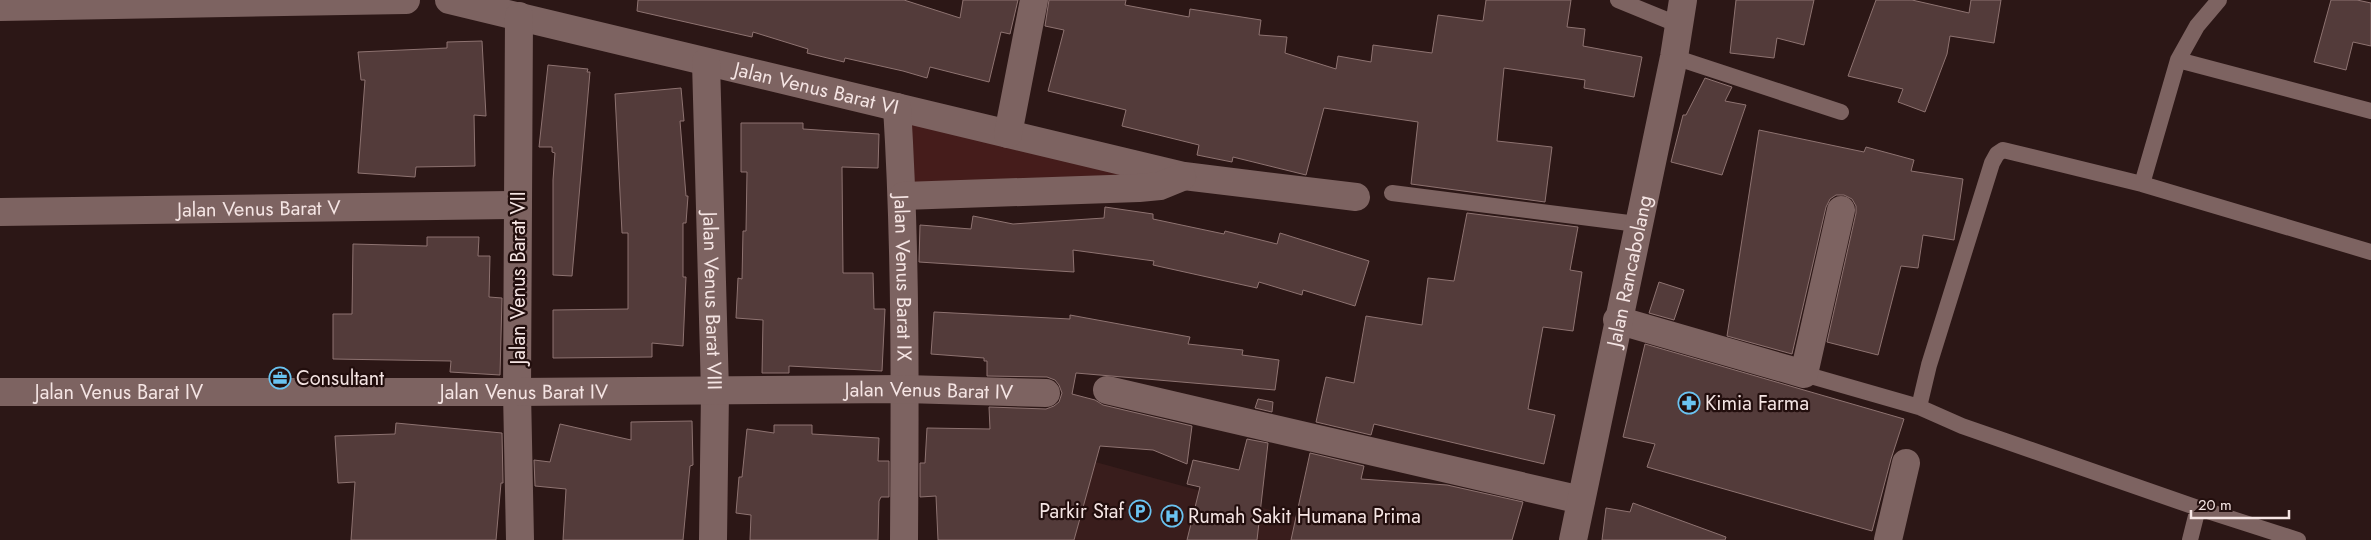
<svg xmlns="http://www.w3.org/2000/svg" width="2371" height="540" font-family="Jost,sans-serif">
<rect width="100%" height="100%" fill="#2c1716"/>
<!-- built -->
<path fill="#391d1c" d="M 1070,455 L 1379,540 L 1047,540 Z"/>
<!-- green -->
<path fill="#451c1b" d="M 907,116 L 1141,179 L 908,190 Z"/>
<!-- building -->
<path fill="#533b3a" stroke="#8e7371" d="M 638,0 L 904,0 L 960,18 L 963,0 L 1018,0 L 1010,34 L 1001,32 L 989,82 L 930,67 L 927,78 L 903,71 L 845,58 L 844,62 L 807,53 L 808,49 L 753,32 L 752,37 L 637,11 Z
M 1049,0 L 1126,0 L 1125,5 L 1189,17 L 1190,9 L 1261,20 L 1259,35 L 1287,37 L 1285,53 L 1336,69 L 1338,56 L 1371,62 L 1373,45 L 1432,53 L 1438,15 L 1483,21 L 1486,0 L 1571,0 L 1567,27 L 1585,29 L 1583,46 L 1642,57 L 1634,97 L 1584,88 L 1585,80 L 1504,68 L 1497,141 L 1552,147 L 1545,202 L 1411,184 L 1418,122 L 1324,108 L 1306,175 L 1233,157 L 1232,162 L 1197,155 L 1199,145 L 1122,126 L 1126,110 L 1048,91 L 1064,30 L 1045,26 Z
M 1736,0 L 1814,0 L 1804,45 L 1777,38 L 1774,58 L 1730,53 Z
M 1876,0 L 1912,0 L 1969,13 L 1971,0 L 2001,0 L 1994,43 L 1950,36 L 1947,54 L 1925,112 L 1898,102 L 1903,89 L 1848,76 Z
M 2331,0 L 2357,0 L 2371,3 L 2371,46 L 2353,42 L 2346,70 L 2314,62 Z
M 482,41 L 486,116 L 474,115 L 475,166 L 416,167 L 415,177 L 358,173 L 365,80 L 361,80 L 358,52 L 447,48 L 447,42 Z
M 548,65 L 588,69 L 587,72 L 590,72 L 572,276 L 553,275 L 553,180 L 555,153 L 552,152 L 552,147 L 539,147 Z
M 1705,78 L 1732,87 L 1725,101 L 1746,105 L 1722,175 L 1671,162 L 1683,115 L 1686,115 Z
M 681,88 L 684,121 L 680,121 L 686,196 L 688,196 L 686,223 L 683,223 L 683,277 L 686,277 L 683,346 L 652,343 L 652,357 L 553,358 L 553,310 L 628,309 L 628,233 L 622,233 L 615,94 Z
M 741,123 L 803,123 L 803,129 L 879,134 L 878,168 L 842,167 L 843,273 L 873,273 L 874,309 L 885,309 L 882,371 L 789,366 L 789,373 L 762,373 L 763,320 L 736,318 L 738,278 L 742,279 L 743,231 L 746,231 L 747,172 L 741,172 Z
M 1759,130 L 1864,152 L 1866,147 L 1914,160 L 1911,171 L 1963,179 L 1954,240 L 1923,235 L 1918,268 L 1901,266 L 1878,355 L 1827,342 L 1856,213 L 1856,206 L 1852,199 L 1844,195 L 1836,195 L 1830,199 L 1826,207 L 1792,354 L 1727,336 Z
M 1105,207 L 1153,214 L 1153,219 L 1224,234 L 1225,231 L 1277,244 L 1280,233 L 1369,261 L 1355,306 L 1303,290 L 1302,295 L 1259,282 L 1257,288 L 1153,265 L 1154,261 L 1073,250 L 1074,272 L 919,262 L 920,225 L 971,229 L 973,216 L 1013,224 L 1104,218 Z
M 1467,213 L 1578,227 L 1570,270 L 1582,272 L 1573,331 L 1543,327 L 1528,409 L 1555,415 L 1544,464 L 1374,424 L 1371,435 L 1316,422 L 1326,377 L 1354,383 L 1366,316 L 1422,325 L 1428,278 L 1454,281 Z
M 427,237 L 479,237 L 478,256 L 490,256 L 489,297 L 502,298 L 500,375 L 450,372 L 451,361 L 333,359 L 333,314 L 352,314 L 353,244 L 427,246 Z
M 1659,282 L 1684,290 L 1674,320 L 1649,313 Z
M 934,312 L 1070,319 L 1070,315 L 1190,337 L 1188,344 L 1243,350 L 1242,355 L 1279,360 L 1275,390 L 1076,373 L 1072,394 L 1095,400 L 1103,405 L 1192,426 L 1187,464 L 1153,450 L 1100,446 L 1074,540 L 938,540 L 936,496 L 920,497 L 920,463 L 925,463 L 927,428 L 990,429 L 989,407 L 1046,409 L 1054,406 L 1059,402 L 1062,393 L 1059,385 L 1055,380 L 1047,377 L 987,376 L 987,361 L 984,361 L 984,358 L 931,354 Z
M 1645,344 L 1904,419 L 1891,459 L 1872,531 L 1647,467 L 1655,444 L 1623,437 Z
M 1258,399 L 1273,402 L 1272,412 L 1255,408 Z
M 692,421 L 693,465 L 690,466 L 683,540 L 563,540 L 566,489 L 535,486 L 534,460 L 550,462 L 560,424 L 631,440 L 631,422 Z
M 396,423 L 502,433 L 503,483 L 501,483 L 496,540 L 351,540 L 355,482 L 338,483 L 335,436 L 395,434 Z
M 774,425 L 812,425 L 812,434 L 879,438 L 878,461 L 889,461 L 889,497 L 881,497 L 879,501 L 878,540 L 750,540 L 751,515 L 736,513 L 739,477 L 742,477 L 747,429 L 774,433 Z
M 1247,439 L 1268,443 L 1257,540 L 1187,540 L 1200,487 L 1187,484 L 1193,460 L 1239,470 Z
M 1310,453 L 1364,466 L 1361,479 L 1447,485 L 1523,502 L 1512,540 L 1291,540 Z
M 1633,503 L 1726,537 L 1725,540 L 1602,540 L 1606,508 L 1630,512 Z"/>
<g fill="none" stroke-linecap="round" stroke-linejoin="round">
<!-- service -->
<path stroke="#7d6361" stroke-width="16" d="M 1618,0 L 1679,25
M 1674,57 L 1841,112
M 2178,60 L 2371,111
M 2142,184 L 2178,60 L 2197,26 L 2219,0
M 1392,193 L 1637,224
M 1804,374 L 1919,407 L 1929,365 L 1992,163 L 1997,154 L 2003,150 L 2142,184 L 2371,252
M 1919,407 L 1962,426 L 2198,508 L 2298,540
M 2190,540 L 2198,508"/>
<!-- minor -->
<g stroke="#7d6361" stroke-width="28">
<path id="s1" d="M 449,0 L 1184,176 L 1356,197"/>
<path d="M 0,7 L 406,0"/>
<path d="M 519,16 L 517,392 L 520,540"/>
<path id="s2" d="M 706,62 L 715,392 L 713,540"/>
<path id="s3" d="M 897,107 C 906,251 905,396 904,540"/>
<path d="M 1008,134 L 1034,0"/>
<path d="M 903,196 L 1139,188 L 1160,186 L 1182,177"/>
<path id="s4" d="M 0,212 L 518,205"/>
<path d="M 1617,320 L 1804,374 L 1841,210"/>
<path d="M 1107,390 L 1581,500"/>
<path id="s5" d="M 0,392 L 517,392 L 905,389 L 1046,393"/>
<path d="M 1888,540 L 1906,463"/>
</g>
<!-- tertiary -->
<path stroke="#7d6361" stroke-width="28" id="s6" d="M 1573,540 L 1674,57 L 1683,0"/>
</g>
<!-- icons -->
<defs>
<g id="office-ring" transform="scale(1.125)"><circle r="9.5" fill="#220e0d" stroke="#6ac3f1" stroke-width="1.5"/><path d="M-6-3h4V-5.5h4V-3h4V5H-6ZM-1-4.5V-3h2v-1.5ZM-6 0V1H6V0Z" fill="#6ac3f1"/></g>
<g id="pharmacy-ring" transform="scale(1.125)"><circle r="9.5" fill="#220e0d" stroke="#6ac3f1" stroke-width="1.5"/><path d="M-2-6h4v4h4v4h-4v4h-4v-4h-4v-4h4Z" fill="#6ac3f1"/></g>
<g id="parking-ring" transform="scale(1.125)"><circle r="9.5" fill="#220e0d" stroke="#6ac3f1" stroke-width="1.5"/><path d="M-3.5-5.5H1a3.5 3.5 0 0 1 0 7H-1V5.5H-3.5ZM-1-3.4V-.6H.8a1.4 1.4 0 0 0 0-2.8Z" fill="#6ac3f1"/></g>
<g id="hospital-ring" transform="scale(1.125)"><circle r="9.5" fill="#220e0d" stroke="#6ac3f1" stroke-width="1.5"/><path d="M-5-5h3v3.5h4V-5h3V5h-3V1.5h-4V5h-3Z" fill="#6ac3f1"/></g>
</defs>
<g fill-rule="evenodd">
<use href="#office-ring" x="280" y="378"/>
<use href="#pharmacy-ring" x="1689" y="403"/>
<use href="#parking-ring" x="1140" y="511"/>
<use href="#hospital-ring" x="1172" y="516"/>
</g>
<g text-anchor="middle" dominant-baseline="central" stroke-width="4.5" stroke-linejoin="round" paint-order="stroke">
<!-- street labels -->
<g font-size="20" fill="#f5e5e4" stroke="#220e0d">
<text stroke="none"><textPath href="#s1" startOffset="378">Jalan Venus Barat VI</textPath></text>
<text stroke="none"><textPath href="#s4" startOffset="259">Jalan Venus Barat V</textPath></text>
<text stroke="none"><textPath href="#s6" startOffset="275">Jalan Rancabolang</textPath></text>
<text transform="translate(518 278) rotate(-90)">Jalan Venus Barat VII</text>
<text stroke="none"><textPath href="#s3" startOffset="171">Jalan Venus Barat IX</textPath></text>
<text stroke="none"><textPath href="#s2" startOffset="239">Jalan Venus Barat VIII</textPath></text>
<text stroke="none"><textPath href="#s5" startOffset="929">Jalan Venus Barat IV</textPath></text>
<text stroke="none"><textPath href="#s5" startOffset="119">Jalan Venus Barat IV</textPath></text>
<text stroke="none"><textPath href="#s5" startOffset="524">Jalan Venus Barat IV</textPath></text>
</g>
<!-- poi labels -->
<g font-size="20" fill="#f5e5e4" stroke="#220e0d" text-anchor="start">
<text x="296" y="378">Consultant</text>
<text x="1705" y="403">Kimia Farma</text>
<text x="1124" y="511" text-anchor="end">Parkir Staf</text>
<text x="1188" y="516">Rumah Sakit Humana Prima</text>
</g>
</g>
<!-- scale -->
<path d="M2191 510v8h98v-8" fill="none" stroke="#f5e5e4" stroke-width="2.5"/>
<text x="2198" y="510" font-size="15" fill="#f5e5e4" stroke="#220e0d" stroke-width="4" paint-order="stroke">20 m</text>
</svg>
